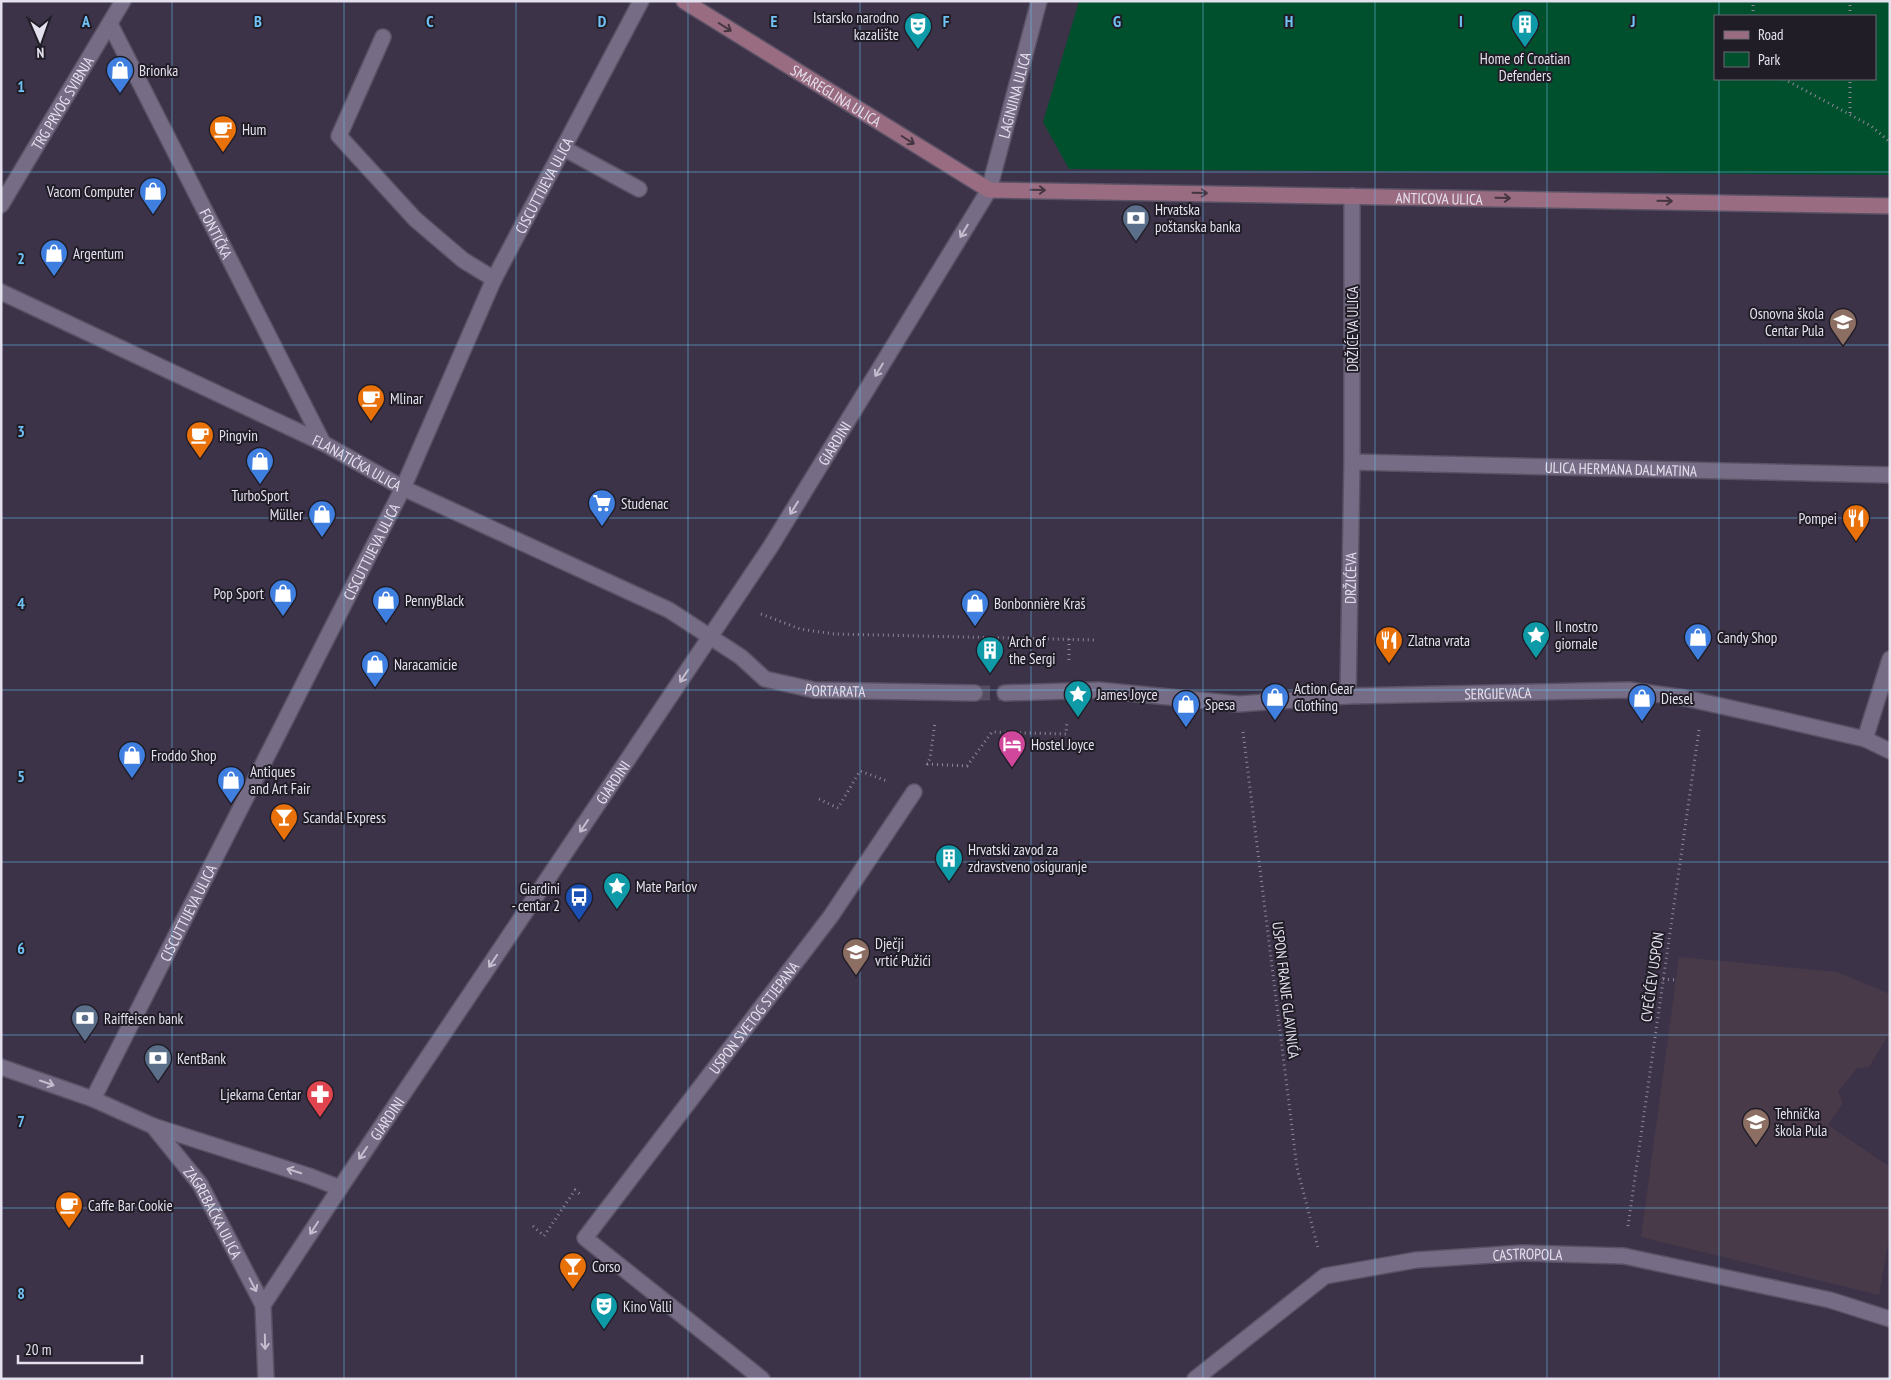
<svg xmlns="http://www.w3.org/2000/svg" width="1891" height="1380" font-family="'PT Sans Narrow',sans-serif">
<rect width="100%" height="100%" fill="#3c3349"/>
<!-- education -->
<path fill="#483a48" d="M 1679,957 L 1837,972 L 1890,994 L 1890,1032 L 1869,1067 L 1857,1068 L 1838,1092 L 1843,1103 L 1828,1125 L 1890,1167 L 1890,1232 L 1879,1295 L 1641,1237 Z"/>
<!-- green -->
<path fill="#01502d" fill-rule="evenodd" d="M 1079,1 L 1890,1 L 1890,175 L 1069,169 L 1043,122 ZM 1715,16 L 1875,16 L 1875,79 L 1715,79 Z"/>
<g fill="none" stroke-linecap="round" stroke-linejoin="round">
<!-- pedestrian-tunnel -->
<path stroke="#554d62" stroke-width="15" stroke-dasharray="15 8" stroke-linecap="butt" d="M 975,693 L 1005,693"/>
<!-- service casing -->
<g stroke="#595164" stroke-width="18">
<path id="service" d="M 383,37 L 339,136 L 415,219 L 463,260 L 494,279
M 563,148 L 639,189"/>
</g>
<!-- pedestrian casing -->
<g stroke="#595164" stroke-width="18">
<g id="pedestrian">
<path id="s1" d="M 110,24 L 323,443"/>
<path id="s2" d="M 1,205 L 123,1"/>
<path id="s3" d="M 1,292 L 323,443 L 403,488 L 669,610 L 741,657 L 765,679 L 814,690 L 975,693"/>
<path id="s4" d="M 1005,693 L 1098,690 L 1239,704 L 1348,696 L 1629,690 L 1685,698 L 1775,718 L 1865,739 L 1890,751"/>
<path id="s5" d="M 1348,696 L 1352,462"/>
<path d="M 1865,739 L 1890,659"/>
<path id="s6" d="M 93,1099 L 403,488 L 494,279"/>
</g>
</g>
<!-- minor casing -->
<g stroke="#595164" stroke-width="18">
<g id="minor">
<path id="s7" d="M 1352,196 L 1352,462 L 1890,475"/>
<path id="s8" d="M 494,279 L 641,1"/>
<path d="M 153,1126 L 309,1176 L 340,1188"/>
<path id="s9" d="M 263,1305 L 340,1188 L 771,546 L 989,190 L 1039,1"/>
<path id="s10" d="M 762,1379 L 585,1238 L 831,916 L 914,792"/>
</g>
</g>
<!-- tertiary casing -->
<g stroke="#595164" stroke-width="18">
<g id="tertiary">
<path id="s11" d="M 1,1067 L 93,1099 L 153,1126 L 200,1184 L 263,1305 L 266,1379"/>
<path id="s12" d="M 1195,1379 L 1325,1276 L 1416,1260 L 1522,1253 L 1624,1256 L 1830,1300 L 1890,1319"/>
</g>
</g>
<!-- secondary casing -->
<g stroke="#595164" stroke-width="18">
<g id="secondary">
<path id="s13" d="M 684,1 L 989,190 L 1890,206"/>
</g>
</g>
<!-- path -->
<path stroke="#8e8799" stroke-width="3" stroke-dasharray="1 4" stroke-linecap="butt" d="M 1753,16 L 1753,1
M 1850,16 L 1850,1
M 1784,79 L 1871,126 L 1890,142
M 1850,113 L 1850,79
M 761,614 L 800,629 L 834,634 L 1097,640
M 1069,639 L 1069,662
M 1243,732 L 1297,1168 L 1318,1248
M 927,764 L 967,766 L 992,732 L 1066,734 L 1067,721
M 927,765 L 930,758 L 935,722
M 819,799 L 838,808 L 860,771 L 887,781
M 1663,979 L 1676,980
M 533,1226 L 544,1236 L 575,1190 L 580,1194
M 1628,1226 L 1699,730"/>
<!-- service -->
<use href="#service" stroke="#766c85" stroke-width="15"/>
<!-- pedestrian -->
<use href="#pedestrian" stroke="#766c85" stroke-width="15"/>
<!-- minor -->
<use href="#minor" stroke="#766c85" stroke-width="15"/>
<!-- tertiary -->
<use href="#tertiary" stroke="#766c85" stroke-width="15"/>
<!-- secondary -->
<use href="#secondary" stroke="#9a6c81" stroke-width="15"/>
</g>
<!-- one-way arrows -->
<defs><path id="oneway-shaft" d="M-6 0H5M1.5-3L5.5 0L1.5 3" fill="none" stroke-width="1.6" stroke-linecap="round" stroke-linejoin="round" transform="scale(1.25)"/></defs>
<g stroke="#453542">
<use href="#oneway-shaft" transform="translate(725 27) rotate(32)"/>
<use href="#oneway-shaft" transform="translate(908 140) rotate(32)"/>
<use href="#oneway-shaft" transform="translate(1038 190) rotate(1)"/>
<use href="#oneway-shaft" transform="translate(1200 193) rotate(1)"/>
<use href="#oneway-shaft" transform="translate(1503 198) rotate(1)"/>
<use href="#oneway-shaft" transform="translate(1665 201) rotate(1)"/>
</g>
<g stroke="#c4bdce">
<use href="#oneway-shaft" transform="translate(964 231) rotate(121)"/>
<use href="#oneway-shaft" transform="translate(879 370) rotate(121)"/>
<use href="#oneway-shaft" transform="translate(794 508) rotate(122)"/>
<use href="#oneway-shaft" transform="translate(684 676) rotate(124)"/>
<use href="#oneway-shaft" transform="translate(584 826) rotate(124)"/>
<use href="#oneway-shaft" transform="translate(493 961) rotate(124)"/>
<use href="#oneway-shaft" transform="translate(47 1083) rotate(19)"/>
<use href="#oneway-shaft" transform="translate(363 1153) rotate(124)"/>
<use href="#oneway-shaft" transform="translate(294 1171) rotate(-162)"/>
<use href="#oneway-shaft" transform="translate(314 1228) rotate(123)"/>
<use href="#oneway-shaft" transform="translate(253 1285) rotate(62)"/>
<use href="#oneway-shaft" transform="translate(265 1342) rotate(89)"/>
</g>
<!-- grid -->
<path fill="none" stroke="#70c1f4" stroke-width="1" stroke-opacity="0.55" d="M 172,1 L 172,1379M 344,1 L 344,1379M 516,1 L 516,1379M 688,1 L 688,1379M 860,1 L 860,1379M 1031,1 L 1031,1379M 1203,1 L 1203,1379M 1375,1 L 1375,1379M 1547,1 L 1547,1379M 1719,1 L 1719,16M 1719,79 L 1719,1379M 1,172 L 1890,172M 1,345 L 1890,345M 1,518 L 1890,518M 1,690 L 1890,690M 1,862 L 1890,862M 1,1035 L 1890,1035M 1,1208 L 1890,1208"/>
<!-- icons -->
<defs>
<g id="building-pin" transform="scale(1.4375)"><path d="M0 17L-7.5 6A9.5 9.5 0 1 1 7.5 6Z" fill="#0f9aa8" stroke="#211d27"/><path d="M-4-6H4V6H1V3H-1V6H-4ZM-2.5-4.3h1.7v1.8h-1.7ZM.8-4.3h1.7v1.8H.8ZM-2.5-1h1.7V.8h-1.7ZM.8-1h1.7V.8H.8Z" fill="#fff"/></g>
<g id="theatre-pin" transform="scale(1.4375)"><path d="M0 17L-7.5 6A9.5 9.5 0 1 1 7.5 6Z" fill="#0f9aa8" stroke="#211d27"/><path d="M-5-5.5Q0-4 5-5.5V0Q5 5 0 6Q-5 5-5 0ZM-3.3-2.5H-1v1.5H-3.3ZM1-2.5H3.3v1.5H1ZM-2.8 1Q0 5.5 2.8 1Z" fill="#fff"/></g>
<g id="shop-pin" transform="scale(1.4375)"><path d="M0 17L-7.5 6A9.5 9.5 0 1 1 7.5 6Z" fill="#3f7fe0" stroke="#211d27"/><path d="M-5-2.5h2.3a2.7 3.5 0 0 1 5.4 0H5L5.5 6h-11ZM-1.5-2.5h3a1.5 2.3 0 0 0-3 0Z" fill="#fff"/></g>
<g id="cafe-pin" transform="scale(1.4375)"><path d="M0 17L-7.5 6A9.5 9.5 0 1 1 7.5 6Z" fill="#e8710a" stroke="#211d27"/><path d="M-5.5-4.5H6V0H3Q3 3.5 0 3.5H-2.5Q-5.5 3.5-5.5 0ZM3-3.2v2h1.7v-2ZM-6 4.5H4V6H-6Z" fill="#fff"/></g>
<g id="bank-pin" transform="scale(1.4375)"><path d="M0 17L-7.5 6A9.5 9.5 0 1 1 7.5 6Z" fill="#5c6f8a" stroke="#211d27"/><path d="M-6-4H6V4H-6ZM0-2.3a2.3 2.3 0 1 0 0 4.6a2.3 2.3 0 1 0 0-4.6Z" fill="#fff"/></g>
<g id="school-pin" transform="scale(1.4375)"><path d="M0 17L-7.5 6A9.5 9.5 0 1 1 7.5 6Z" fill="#8d6e63" stroke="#211d27"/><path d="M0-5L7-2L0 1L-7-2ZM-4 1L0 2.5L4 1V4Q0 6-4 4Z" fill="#fff"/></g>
<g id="supermarket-pin" transform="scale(1.4375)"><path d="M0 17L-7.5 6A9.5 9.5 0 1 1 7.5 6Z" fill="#3f7fe0" stroke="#211d27"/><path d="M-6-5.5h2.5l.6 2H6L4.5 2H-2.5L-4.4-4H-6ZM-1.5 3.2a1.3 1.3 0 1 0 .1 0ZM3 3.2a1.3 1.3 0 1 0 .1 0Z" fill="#fff"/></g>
<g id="restaurant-pin" transform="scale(1.4375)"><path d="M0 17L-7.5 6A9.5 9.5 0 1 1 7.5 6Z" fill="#e8710a" stroke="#211d27"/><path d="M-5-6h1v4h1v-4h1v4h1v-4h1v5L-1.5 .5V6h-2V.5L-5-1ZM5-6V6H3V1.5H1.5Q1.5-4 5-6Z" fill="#fff"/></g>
<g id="sight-pin" transform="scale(1.4375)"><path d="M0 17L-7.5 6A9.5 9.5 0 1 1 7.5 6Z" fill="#0f9aa8" stroke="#211d27"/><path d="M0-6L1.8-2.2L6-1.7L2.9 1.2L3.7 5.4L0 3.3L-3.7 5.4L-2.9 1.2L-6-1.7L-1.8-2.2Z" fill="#fff"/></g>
<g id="hotel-pin" transform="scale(1.4375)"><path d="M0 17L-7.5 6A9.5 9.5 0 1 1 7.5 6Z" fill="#d1479c" stroke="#211d27"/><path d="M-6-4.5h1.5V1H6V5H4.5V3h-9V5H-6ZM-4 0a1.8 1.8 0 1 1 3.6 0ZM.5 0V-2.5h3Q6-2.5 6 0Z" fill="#fff"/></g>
<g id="bar-pin" transform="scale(1.4375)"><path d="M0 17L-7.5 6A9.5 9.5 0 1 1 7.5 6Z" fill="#e8710a" stroke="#211d27"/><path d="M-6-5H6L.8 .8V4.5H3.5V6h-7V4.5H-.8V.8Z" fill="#fff"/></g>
<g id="bus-pin" transform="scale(1.4375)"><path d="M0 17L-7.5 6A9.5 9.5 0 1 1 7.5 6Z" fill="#1a4fb4" stroke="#211d27"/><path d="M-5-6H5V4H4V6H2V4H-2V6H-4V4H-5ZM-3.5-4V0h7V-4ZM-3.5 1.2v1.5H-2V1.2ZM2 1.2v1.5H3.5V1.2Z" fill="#fff"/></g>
<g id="pharmacy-pin" transform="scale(1.4375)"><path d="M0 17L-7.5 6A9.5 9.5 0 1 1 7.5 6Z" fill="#e0444e" stroke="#211d27"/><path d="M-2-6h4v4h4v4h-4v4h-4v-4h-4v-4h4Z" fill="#fff"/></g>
</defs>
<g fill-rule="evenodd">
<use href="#building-pin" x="1525" y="24"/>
<use href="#theatre-pin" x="918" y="26"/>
<use href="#shop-pin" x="120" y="70"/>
<use href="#cafe-pin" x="223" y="129"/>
<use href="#shop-pin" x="153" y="191"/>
<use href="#bank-pin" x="1136" y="218"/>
<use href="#shop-pin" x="54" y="253"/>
<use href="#school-pin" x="1843" y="322"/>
<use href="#cafe-pin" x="371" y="398"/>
<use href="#cafe-pin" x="200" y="435"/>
<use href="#shop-pin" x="260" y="461"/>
<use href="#supermarket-pin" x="602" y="503"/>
<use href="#shop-pin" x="322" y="514"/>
<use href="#restaurant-pin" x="1856" y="518"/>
<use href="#shop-pin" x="283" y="593"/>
<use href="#shop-pin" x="386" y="600"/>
<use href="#shop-pin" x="975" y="603"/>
<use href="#sight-pin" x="1536" y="635"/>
<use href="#shop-pin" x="1698" y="637"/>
<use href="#restaurant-pin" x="1389" y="640"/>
<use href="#building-pin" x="990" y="650"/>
<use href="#shop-pin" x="375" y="664"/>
<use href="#sight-pin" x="1078" y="694"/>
<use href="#shop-pin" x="1275" y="697"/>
<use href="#shop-pin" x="1642" y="698"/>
<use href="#shop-pin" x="1186" y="704"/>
<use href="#hotel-pin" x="1012" y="744"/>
<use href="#shop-pin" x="132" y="755"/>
<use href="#shop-pin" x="231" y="780"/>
<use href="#bar-pin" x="284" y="817"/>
<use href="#building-pin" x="949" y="858"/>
<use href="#sight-pin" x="617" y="886"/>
<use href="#bus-pin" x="579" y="897"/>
<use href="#school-pin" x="856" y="952"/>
<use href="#bank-pin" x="85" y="1018"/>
<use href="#bank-pin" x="158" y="1058"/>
<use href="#pharmacy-pin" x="320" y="1094"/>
<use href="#school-pin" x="1756" y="1122"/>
<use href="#cafe-pin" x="69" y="1205"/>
<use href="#bar-pin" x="573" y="1266"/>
<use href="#theatre-pin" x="604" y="1306"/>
</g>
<g text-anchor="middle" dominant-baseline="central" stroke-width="4" stroke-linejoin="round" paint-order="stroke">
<!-- poi labels -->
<g font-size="15" fill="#e5e0ee" stroke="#211d27" text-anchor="start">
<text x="899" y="17" text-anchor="end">Istarsko narodno<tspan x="899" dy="17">kazalište</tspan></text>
<text x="1525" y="58" text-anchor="middle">Home of Croatian<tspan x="1525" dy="17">Defenders</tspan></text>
<text x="139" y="70">Brionka</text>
<text x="242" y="129">Hum</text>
<text x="134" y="191" text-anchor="end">Vacom Computer</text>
<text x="1155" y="209">Hrvatska<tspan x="1155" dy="17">poštanska banka</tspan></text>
<text x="73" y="253">Argentum</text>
<text x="1824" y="313" text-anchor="end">Osnovna škola<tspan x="1824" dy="17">Centar Pula</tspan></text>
<text x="390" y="398">Mlinar</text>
<text x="219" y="435">Pingvin</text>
<text x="260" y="495" text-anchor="middle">TurboSport</text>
<text x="621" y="503">Studenac</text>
<text x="303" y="514" text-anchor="end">Müller</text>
<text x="1837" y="518" text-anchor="end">Pompei</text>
<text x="264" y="593" text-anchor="end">Pop Sport</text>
<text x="405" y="600">PennyBlack</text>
<text x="994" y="603">Bonbonnière Kraš</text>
<text x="1555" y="626">Il nostro<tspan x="1555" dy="17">giornale</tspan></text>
<text x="1717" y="637">Candy Shop</text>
<text x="1408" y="640">Zlatna vrata</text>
<text x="1009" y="641">Arch of<tspan x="1009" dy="17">the Sergi</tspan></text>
<text x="394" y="664">Naracamicie</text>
<text x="1294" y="688">Action Gear<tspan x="1294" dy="17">Clothing</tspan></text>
<text x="1097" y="694">James Joyce</text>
<text x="1661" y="698">Diesel</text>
<text x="1205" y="704">Spesa</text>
<text x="1031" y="744">Hostel Joyce</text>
<text x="151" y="755">Froddo Shop</text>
<text x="250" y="771">Antiques<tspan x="250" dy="17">and Art Fair</tspan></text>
<text x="303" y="817">Scandal Express</text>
<text x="968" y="849">Hrvatski zavod za<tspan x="968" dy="17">zdravstveno osiguranje</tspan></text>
<text x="636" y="886">Mate Parlov</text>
<text x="560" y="888" text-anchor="end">Giardini<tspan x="560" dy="17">- centar 2</tspan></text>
<text x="875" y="943">Dječji<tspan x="875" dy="17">vrtić Pužići</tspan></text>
<text x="104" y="1018">Raiffeisen bank</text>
<text x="177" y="1058">KentBank</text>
<text x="301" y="1094" text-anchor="end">Ljekarna Centar</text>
<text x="1775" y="1113">Tehnička<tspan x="1775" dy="17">škola Pula</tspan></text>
<text x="88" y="1205">Caffe Bar Cookie</text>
<text x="592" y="1266">Corso</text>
<text x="623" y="1306">Kino Valli</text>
</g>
<!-- street labels -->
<g font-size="15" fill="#e5e0ee" stroke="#211d27">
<text stroke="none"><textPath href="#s13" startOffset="179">SMAREGLINA ULICA</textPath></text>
<text stroke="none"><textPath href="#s9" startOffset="1429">LAGINJINA ULICA</textPath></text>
<text stroke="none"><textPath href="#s2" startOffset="119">TRG PRVOG SVIBNJA</textPath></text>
<text stroke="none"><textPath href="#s8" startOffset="106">CISCUTTIJEVA ULICA</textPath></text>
<text stroke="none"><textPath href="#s13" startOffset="809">ANTICOVA ULICA</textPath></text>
<text stroke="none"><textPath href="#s1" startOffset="235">FONTIČKA</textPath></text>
<text transform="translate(1352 329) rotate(-90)">DRŽIĆEVA ULICA</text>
<text stroke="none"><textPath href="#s9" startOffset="1034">GIARDINI</textPath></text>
<text stroke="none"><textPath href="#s3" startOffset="395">FLANATIČKA ULICA</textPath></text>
<text stroke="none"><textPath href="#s7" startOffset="535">ULICA HERMANA DALMATINA</textPath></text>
<text stroke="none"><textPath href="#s6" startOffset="614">CISCUTTIJEVA ULICA</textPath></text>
<text stroke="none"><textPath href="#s5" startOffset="118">DRŽIĆEVA</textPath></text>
<text stroke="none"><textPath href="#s3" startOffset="930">PORTARATA</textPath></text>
<text stroke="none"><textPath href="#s4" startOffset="494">SERGIJEVACA</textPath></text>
<text stroke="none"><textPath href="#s9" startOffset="629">GIARDINI</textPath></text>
<text stroke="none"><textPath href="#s6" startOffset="209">CISCUTTIJEVA ULICA</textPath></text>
<text transform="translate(1652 977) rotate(-82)">CVEČIĆEV USPON</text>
<text transform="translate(1286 990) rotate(83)">USPON FRANJE GLAVINIĆA</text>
<text stroke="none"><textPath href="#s10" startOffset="504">USPON SVETOG STJEPANA</textPath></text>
<text stroke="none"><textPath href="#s9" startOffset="224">GIARDINI</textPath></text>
<text stroke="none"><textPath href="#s11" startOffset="269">ZAGREBAČKA ULICA</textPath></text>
<text stroke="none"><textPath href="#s12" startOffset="370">CASTROPOLA</textPath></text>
</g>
</g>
<g font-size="16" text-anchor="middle" font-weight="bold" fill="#70c1f4" stroke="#211d27" stroke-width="4" stroke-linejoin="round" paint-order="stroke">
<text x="86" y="27">A</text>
<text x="258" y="27">B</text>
<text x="430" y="27">C</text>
<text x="602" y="27">D</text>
<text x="774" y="27">E</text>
<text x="946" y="27">F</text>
<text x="1117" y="27">G</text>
<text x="1289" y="27">H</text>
<text x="1461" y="27">I</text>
<text x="1633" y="27">J</text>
<text x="21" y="92">1</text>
<text x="21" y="264">2</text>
<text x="21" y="437">3</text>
<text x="21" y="609">4</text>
<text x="21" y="782">5</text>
<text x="21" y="954">6</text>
<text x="21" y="1127">7</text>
<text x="21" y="1299">8</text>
</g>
<!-- border -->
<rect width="1891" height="1380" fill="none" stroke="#e5e0ee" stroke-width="5"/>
<!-- legend -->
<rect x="1714" y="15" width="162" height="65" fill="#211d27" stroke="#6f6b77"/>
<rect x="1724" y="31" width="25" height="8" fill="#9a6c81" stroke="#6f6b77"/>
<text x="1758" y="40" font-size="15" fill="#e5e0ee">Road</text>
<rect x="1724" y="52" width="25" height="15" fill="#01502d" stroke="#6f6b77"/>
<text x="1758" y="65" font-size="15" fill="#e5e0ee">Park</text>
<!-- north arrow -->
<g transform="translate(40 40) rotate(178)" stroke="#211d27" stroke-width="4" paint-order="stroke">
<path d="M0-4L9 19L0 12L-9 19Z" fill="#e5e0ee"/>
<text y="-8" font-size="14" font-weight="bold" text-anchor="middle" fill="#e5e0ee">N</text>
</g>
<!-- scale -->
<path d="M18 1355v8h124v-8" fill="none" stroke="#e5e0ee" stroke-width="2.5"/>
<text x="25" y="1355" font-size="15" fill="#e5e0ee" stroke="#211d27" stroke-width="4" paint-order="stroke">20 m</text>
</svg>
